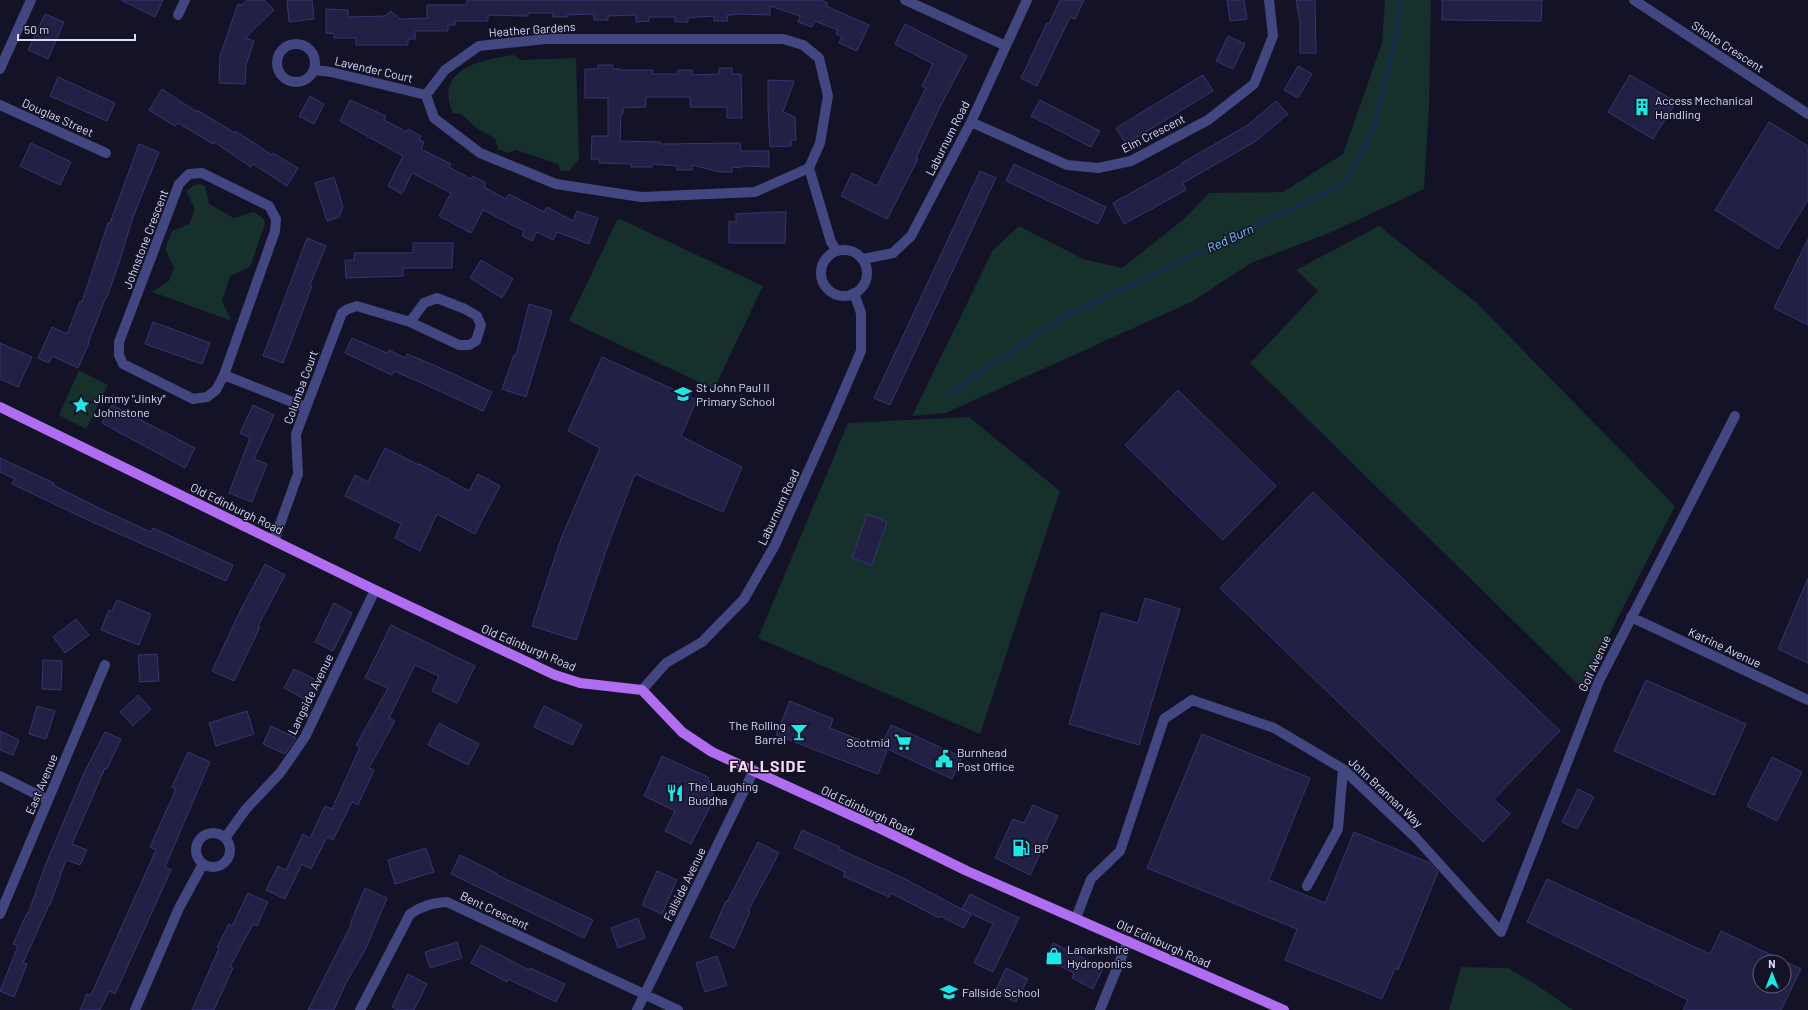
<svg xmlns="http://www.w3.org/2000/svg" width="1808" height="1010" font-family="Barlow,sans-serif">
<rect width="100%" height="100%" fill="#131227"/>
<!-- green -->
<path fill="#16302c" d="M 1385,0 L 1431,0 L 1429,106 L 1424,189 L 1334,231 L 1251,263 L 1193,301 L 946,413 L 912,416 L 993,250 L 1019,226 L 1083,259 L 1122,268 L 1184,219 L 1209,193 L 1283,192 L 1343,154 L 1382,43 Z
M 514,55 L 521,60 L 576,58 L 579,159 L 569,171 L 561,171 L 558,164 L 516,150 L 507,153 L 498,149 L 495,138 L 479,130 L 461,114 L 453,113 C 433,69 481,60 514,55 Z
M 200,184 L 205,186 L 209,204 L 234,218 L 254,212 L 263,218 L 265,224 L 250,267 L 230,276 L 222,301 L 230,317 L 229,320 L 152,292 L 169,281 L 174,268 L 165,249 L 172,231 L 189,224 L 195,209 L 186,191 L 194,185 Z
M 618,218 L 763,286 L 714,389 L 569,321 Z
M 1379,226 L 1477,303 L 1675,506 L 1582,688 L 1250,363 L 1318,291 L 1296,270 Z
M 79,370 L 108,385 L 86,429 L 59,415 Z
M 969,417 L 1060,491 L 980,734 L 758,638 L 848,423 Z
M 1461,967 L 1508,968 L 1535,984 L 1573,1010 L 1449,1010 Z"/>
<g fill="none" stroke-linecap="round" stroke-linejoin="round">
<!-- stream -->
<path stroke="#142e49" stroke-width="4.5" d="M 950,393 L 1063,317 L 1344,184 L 1374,129 L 1398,27 L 1399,0"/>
</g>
<!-- building -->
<path fill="#232046" stroke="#393470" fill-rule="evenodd" d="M 121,0 L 163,0 L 155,17 Z
M 247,0 L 264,0 L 274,10 L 245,38 L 254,41 L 246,65 L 245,84 L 219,83 L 220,56 L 238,4 L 242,5 Z
M 287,0 L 312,0 L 314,19 L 289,22 Z
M 467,0 L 820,0 L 828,3 L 826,6 L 869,25 L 857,51 L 839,43 L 842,37 L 836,34 L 838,30 L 815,21 L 812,27 L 798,22 L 800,16 L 770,6 L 770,15 L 735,14 L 734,15 L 727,15 L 728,21 L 714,21 L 714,16 L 699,17 L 688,18 L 688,22 L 675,22 L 675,17 L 649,17 L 649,21 L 636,22 L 636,15 L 608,16 L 608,20 L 594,20 L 594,14 L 567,15 L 567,17 L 553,17 L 553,13 L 528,13 L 528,16 L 521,16 L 488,15 L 488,21 L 455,21 L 455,25 L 448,25 L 448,31 L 415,31 L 415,39 L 408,39 L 408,45 L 356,45 L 356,38 L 334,38 L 334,34 L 326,33 L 326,9 L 348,10 L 348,17 L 385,16 L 391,11 L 400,19 L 427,18 L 427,5 L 467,5 Z
M 1060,0 L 1084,0 L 1075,19 L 1070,17 L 1037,86 L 1021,78 L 1047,23 L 1049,24 Z
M 1227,0 L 1244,0 L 1247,19 L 1230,21 Z
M 1296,0 L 1315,0 L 1316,53 L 1300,53 L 1300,22 Z
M 1442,0 L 1542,0 L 1541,21 L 1442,20 Z
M 45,14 L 64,22 L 48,59 L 28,50 Z
M 905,24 L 967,56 L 940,107 L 916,158 L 918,159 L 887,219 L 841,196 L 852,173 L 877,186 L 926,88 L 922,86 L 933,64 L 895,44 Z
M 1228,36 L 1245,44 L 1233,69 L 1216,61 Z
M 598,65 L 613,65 L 613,69 L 620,69 L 620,70 L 653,70 L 653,74 L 678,74 L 678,70 L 692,70 L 692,75 L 719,74 L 719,68 L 732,68 L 732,74 L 741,74 L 742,118 L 727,118 L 727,107 L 690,107 L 690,97 L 646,97 L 646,107 L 623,108 L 623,114 L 621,114 L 620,141 L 660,142 L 660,144 L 740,143 L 741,151 L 769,151 L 769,167 L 741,166 L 741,168 L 732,167 L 732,172 L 720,172 L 692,165 L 692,170 L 677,170 L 677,166 L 652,164 L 652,167 L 631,167 L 631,164 L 599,163 L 599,159 L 591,159 L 592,136 L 608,136 L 608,98 L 585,98 L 585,69 L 598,69 Z
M 1298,66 L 1312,74 L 1298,98 L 1284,90 Z
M 1203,75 L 1213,91 L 1126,144 L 1116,128 Z
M 1630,75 L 1676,102 L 1653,139 L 1608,112 Z
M 58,77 L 115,103 L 107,121 L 50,96 Z
M 768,80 L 794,81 L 783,112 L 795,117 L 796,140 L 791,140 L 791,146 L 770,147 L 768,108 Z
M 162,89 L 197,112 L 197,110 L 235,133 L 236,131 L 272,155 L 273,153 L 298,168 L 287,186 L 253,164 L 251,167 L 214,142 L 213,144 L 178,123 L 175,126 L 149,110 Z
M 310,96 L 324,104 L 314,124 L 299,116 Z
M 350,100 L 386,116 L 384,120 L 407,132 L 408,129 L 421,136 L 419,139 L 424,142 L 421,149 L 451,164 L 449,167 L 471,179 L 473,176 L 486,183 L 484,187 L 506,199 L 509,194 L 544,212 L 547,207 L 573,221 L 577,211 L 598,218 L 589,244 L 557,232 L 553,240 L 537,232 L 532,241 L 522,236 L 524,231 L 483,210 L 471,233 L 439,216 L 451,193 L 412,173 L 402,194 L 388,186 L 403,156 L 340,121 Z
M 1040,100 L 1100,131 L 1091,147 L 1031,116 Z
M 1276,101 L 1288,114 L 1256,141 L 1183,183 L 1186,190 L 1124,224 L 1113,203 L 1183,164 L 1182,163 L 1248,125 Z
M 1769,122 L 1808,146 L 1808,200 L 1778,249 L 1715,210 Z
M 31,143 L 71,162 L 60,185 L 20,166 Z
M 139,144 L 159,152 L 133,217 L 119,263 L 107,297 L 106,297 L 88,343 L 89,343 L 78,368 L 52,356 L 49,363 L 38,358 L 52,327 L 67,334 L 80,301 L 82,302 L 108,223 L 110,223 Z
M 1014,164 L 1106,207 L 1098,224 L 1006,181 Z
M 980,171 L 996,178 L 890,405 L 874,398 Z
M 334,177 L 343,207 L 339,217 L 327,221 L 315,183 Z
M 772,212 L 786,212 L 785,243 L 729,243 L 729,221 L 736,222 L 736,214 Z
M 307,238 L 326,246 L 310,285 L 312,286 L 283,363 L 263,356 Z
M 1808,239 L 1808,325 L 1774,308 Z
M 413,243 L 453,243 L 452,268 L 403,268 L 403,276 L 346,278 L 345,260 L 354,260 L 354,253 L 413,253 Z
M 481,260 L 513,279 L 502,298 L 470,278 Z
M 529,304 L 552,311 L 526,397 L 502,389 L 514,355 L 516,355 Z
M 153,322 L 210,343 L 202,364 L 145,344 Z
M 352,338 L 387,353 L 389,350 L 405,358 L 407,354 L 436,366 L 492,392 L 483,411 L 424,384 L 394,371 L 392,375 L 345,353 Z
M 0,343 L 32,357 L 18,387 L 0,379 Z
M 602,357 L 697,400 L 681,436 L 742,467 L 723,512 L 635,474 L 608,545 L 576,640 L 532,626 L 562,536 L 600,448 L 568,431 Z
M 1178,390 L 1276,486 L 1223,540 L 1125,445 Z
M 112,405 L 195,448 L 185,468 L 102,423 Z
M 253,405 L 274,415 L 254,459 L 267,464 L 252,502 L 229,493 L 250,438 L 240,433 Z
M 385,448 L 419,465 L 420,464 L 469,491 L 478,474 L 500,486 L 475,534 L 437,514 L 420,551 L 395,538 L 401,524 L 345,496 L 355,475 L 368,482 Z
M 0,458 L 54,483 L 53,485 L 105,511 L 151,532 L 153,528 L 233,565 L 226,581 L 90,521 L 12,484 L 15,479 L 0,472 Z
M 1313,492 L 1560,731 L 1494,799 L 1510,814 L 1483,842 L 1220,588 Z
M 867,514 L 887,522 L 872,565 L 852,558 Z
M 265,564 L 285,575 L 258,626 L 260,627 L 234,681 L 212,671 L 241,609 Z
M 1808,578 L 1808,663 L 1778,649 Z
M 1145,598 L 1180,609 L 1139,745 L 1069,724 L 1102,613 L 1138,623 Z
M 117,600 L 151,614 L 139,645 L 101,630 L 109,610 L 112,611 Z
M 334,603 L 352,613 L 333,651 L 315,642 Z
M 76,619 L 89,635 L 65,653 L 53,637 Z
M 391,625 L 475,666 L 457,703 L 432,691 L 439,676 L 415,665 L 389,718 L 395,721 L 369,768 L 374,770 L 358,805 L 352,802 L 333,840 L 327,837 L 311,869 L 302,864 L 285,899 L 266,890 L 278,866 L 286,870 L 303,834 L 310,838 L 325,806 L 332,809 L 360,747 L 356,745 L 388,688 L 365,678 Z
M 157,654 L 159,681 L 140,682 L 138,655 Z
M 43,660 L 62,661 L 61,690 L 42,689 Z
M 294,669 L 320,682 L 310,702 L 284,688 Z
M 1646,680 L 1746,724 L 1714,795 L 1614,751 Z
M 138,695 L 151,709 L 133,726 L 120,712 Z
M 790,701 L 833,719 L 830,728 L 887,751 L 878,774 L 776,735 Z
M 37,706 L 55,711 L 46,739 L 29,734 Z
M 544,706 L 582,725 L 572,745 L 534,727 Z
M 247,711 L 254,734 L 216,746 L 209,723 Z
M 439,723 L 479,744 L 468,765 L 428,745 Z
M 891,725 L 962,757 L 952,779 L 881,746 Z
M 271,726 L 296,738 L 285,754 L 263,744 Z
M 0,731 L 19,740 L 13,755 L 0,750 Z
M 105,732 L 121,739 L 107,769 L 105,768 L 72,844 L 87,850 L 80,865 L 66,860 L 50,905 L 49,905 L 23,963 L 27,964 L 14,997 L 0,991 L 18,946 L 13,944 L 27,913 L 28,914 L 45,866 L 84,773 Z
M 1202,734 L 1310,778 L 1269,880 L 1325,903 L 1354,832 L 1430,863 L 1438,872 L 1398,970 L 1395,968 L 1382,999 L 1285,960 L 1297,929 L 1147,868 Z
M 188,752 L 210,762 L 165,867 L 171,870 L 115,994 L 109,991 L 100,1010 L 80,1010 L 87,994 L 91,995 L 156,850 L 150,847 L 176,789 L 172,787 Z
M 662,756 L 708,777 L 714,799 L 691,844 L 665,831 L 675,811 L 644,796 Z
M 1772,757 L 1802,772 L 1777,821 L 1747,806 Z
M 1578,789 L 1594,797 L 1577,829 L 1562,822 Z
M 1033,805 L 1058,816 L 1030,875 L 995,858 L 1013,819 L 1024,823 Z
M 802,830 L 840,847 L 839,849 L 905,879 L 971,914 L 964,928 L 940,916 L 939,918 L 891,893 L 889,897 L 843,876 L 845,872 L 794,848 Z
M 758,842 L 779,853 L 748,911 L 750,912 L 734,948 L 710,937 L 726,901 L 727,902 Z
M 426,848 L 434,872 L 395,884 L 388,860 Z
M 460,855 L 498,874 L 497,875 L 593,920 L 584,938 L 451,874 Z
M 657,871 L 677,880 L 662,914 L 642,905 Z
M 1547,879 L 1710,954 L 1721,931 L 1801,969 L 1781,1010 L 1683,1010 L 1688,1000 L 1527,922 ZM 1760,962 L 1784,962 L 1784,986 L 1760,986 Z
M 365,888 L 387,898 L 366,948 L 345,985 L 334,1010 L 308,1010 L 351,925 L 350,924 Z
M 248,893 L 268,902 L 257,926 L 253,924 L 230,967 L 233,968 L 214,1010 L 192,1010 L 219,948 L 217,947 L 229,924 L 232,926 Z
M 970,894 L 1019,918 L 993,972 L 974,963 L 993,924 L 962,909 Z
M 638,918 L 645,938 L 618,948 L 611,928 Z
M 457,942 L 462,958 L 430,968 L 425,952 Z
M 1053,943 L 1103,968 L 1093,989 L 1072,978 L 1074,973 L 1045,958 Z
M 481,945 L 529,970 L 530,968 L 565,984 L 556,1002 L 508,979 L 507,982 L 471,963 Z
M 717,956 L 727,985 L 705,992 L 696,963 Z
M 1006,968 L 1028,979 L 1016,1002 L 995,992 Z
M 408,974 L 427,984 L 414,1010 L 399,1010 L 392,1007 Z"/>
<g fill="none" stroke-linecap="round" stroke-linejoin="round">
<!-- minor -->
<path stroke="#424781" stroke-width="10" d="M 905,0 L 1006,46
M 1634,0 L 1808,114
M 178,15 L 185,0
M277 63a19 19 0 1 1 38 0a19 19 0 1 1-38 0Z
M 0,69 L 31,0
M 315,70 L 331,72 L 426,95
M 0,105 L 106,153
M 971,122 L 1067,165 L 1098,168 L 1131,161 L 1208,120 L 1254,84 L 1273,36 L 1269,0
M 809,168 L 820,143 L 828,96 L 819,58 L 803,45 L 783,39 L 546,39 L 479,46 L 445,70 L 426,95 L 434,118 L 480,153 L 556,184 L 641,197 L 755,192 L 809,168 L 831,242 L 837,251
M821 273a23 23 0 1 1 46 0a23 23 0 1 1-46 0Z
M 863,259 L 893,253 L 911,236 L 971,122 L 1027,0
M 224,375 L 275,231 L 276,219 L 269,206 L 202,173 L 189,174 L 179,184 L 119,342 L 119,355 L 123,364 L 193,399 L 207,397 L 216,390 L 224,375 L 305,407
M 274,541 L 298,474 L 296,434 L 342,313 L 348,309 L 357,306 L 410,322 L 459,345 L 469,345 L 476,341 L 481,325 L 477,316 L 465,309 L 437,298 L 424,303 L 410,322
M 1631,617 L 1808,700
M 642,690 L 666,663 L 702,642 L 744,599 L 775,545 L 833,416 L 861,351 L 861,313 L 854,293
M 0,776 L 48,800
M196 850a17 17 0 1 1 34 0a17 17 0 1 1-34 0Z
M 225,838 L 246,809 L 280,773 L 305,737 L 375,590
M 1307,886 L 1338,829 L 1343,769
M 0,914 L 105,665
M 1076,918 L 1091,879 L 1120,851 L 1164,719 L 1192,700 L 1274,728 L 1343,769 L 1416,838 L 1501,932 L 1599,681 L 1735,416
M 135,1010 L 179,908 L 203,864
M 360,1010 L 410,914 C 422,906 432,903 447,902 L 678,1010
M 637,1010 L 754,770
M 1100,1010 L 1128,941"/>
<!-- major -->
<path stroke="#b06df1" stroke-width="10" d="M 0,407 L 375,590 L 555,675 L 580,683 L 642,690 L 682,732 L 712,752 L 879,828 L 967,871 L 1284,1010"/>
</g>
<!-- icons -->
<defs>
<g id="building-bare" transform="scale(1.38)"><path d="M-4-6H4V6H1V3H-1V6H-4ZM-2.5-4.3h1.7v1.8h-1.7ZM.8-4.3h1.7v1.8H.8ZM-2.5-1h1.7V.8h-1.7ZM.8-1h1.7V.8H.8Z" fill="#1ae9e6" stroke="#131227" stroke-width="2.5" paint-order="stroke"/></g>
<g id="school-bare" transform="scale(1.38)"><path d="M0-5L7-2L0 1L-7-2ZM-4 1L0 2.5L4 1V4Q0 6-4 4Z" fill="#1ae9e6" stroke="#131227" stroke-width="2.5" paint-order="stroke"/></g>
<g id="sight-bare" transform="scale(1.38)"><path d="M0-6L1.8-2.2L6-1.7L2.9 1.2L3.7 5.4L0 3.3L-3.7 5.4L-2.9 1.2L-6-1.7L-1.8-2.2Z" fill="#1ae9e6" stroke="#131227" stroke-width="2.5" paint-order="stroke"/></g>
<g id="bar-bare" transform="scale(1.38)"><path d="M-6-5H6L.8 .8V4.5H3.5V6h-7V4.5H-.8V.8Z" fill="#1ae9e6" stroke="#131227" stroke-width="2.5" paint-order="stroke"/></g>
<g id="supermarket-bare" transform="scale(1.38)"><path d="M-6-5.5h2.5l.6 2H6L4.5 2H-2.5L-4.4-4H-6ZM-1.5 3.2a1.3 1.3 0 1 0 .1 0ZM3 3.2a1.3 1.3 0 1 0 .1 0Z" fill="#1ae9e6" stroke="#131227" stroke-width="2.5" paint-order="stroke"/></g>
<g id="civic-bare" transform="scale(1.38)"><path d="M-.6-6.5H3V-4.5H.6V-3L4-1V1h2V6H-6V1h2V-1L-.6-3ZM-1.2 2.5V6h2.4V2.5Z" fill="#1ae9e6" stroke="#131227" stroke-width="2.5" paint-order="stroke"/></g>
<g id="restaurant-bare" transform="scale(1.38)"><path d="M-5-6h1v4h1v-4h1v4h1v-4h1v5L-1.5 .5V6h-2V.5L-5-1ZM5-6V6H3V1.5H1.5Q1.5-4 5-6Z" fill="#1ae9e6" stroke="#131227" stroke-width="2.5" paint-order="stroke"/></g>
<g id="fuel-bare" transform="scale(1.38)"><path d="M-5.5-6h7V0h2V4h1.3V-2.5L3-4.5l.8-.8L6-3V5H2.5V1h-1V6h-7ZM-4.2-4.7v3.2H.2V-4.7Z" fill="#1ae9e6" stroke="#131227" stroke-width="2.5" paint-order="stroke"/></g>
<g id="shop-bare" transform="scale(1.38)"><path d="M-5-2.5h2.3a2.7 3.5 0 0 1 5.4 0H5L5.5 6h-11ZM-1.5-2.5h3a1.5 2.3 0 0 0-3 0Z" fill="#1ae9e6" stroke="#131227" stroke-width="2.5" paint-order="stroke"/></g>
</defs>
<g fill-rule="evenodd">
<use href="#building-bare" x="1642" y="107"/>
<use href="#school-bare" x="683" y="394"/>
<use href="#sight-bare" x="81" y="405"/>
<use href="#bar-bare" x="799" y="732"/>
<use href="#supermarket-bare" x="903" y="742"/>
<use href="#civic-bare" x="944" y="759"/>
<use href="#restaurant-bare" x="675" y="793"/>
<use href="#fuel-bare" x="1021" y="848"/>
<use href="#shop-bare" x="1054" y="956"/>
<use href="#school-bare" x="949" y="992"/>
</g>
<g text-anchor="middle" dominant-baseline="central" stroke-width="3" stroke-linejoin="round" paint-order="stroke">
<!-- street labels -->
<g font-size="12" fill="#dbdbfc" stroke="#131227">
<text transform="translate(532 29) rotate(-4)">Heather Gardens</text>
<text transform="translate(1728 46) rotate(33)">Sholto Crescent</text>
<text transform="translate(374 69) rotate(13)">Lavender Court</text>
<text transform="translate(58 117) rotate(24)">Douglas Street</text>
<text transform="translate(1153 133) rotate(-27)">Elm Crescent</text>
<text transform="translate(947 138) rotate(-63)">Laburnum Road</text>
<text transform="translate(145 239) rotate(-69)">Johnstone Crescent</text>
<text transform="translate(300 387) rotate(-70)">Columba Court</text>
<text transform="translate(778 507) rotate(-65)">Laburnum Road</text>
<text transform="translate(237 508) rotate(26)">Old Edinburgh Road</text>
<text transform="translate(529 647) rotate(23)">Old Edinburgh Road</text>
<text transform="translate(1725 647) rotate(25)">Katrine Avenue</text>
<text transform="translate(1594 663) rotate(-65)">Goil Avenue</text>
<text transform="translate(310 694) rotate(-64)">Langside Avenue</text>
<text transform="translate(41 784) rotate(-67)">East Avenue</text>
<text transform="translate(1386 792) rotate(43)">John Brannan Way</text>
<text transform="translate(868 810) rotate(25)">Old Edinburgh Road</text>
<text transform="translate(684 884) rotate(-64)">Fallside Avenue</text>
<text transform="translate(495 910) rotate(25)">Bent Crescent</text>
<text transform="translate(1164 943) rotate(24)">Old Edinburgh Road</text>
</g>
<!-- poi labels -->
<g font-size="12" fill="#dbdbfc" stroke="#131227" text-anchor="start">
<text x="1655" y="100">Access Mechanical<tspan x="1655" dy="14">Handling</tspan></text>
<text x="696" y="387">St John Paul II<tspan x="696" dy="14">Primary School</tspan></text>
<text x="94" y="398">Jimmy "Jinky"<tspan x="94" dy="14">Johnstone</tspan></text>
<text x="786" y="725" text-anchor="end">The Rolling<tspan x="786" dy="14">Barrel</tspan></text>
<text x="890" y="742" text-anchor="end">Scotmid</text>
<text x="957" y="752">Burnhead<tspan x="957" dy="14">Post Office</tspan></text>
<text x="688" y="786">The Laughing<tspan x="688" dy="14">Buddha</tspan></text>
<text x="1034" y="848">BP</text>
<text x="1067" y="949">Lanarkshire<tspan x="1067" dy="14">Hydroponics</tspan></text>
<text x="962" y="992">Fallside School</text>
</g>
<!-- water labels -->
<g font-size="13" font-style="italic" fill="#73c6f2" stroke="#131227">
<text transform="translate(1230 238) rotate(-25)">Red Burn</text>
</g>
<!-- district labels -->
<g font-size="16" font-weight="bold" letter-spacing="1" fill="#fcddf4" stroke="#131227">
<text x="768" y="765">FALLSIDE</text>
</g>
</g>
<!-- north arrow -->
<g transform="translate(1772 974)"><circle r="19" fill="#131227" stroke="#63627c"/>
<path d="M0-3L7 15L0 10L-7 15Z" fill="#1ae9e6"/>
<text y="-6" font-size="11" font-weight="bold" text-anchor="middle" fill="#dbdbfc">N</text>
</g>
<!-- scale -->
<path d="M18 34v6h117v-6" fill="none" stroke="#dbdbfc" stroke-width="2"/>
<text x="24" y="34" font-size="12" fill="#dbdbfc" stroke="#131227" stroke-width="3" paint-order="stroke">50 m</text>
</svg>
